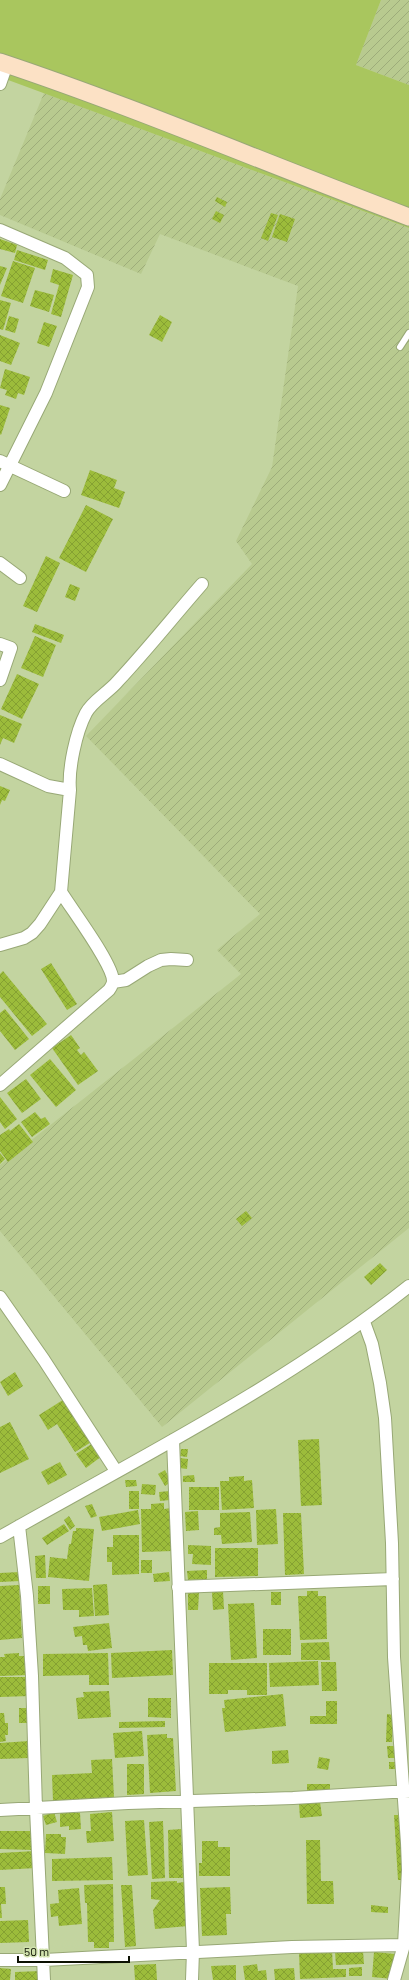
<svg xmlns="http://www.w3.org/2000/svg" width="409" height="1980" font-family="Barlow,sans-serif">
<defs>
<pattern id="industrial-furrows" width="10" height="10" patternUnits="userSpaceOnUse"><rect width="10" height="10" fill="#b8ca8f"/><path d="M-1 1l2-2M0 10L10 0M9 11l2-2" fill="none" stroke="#9dac7a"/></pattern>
<pattern id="building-cross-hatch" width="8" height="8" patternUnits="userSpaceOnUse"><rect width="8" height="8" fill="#9cbc3b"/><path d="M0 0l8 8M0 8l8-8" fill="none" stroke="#85a132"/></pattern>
</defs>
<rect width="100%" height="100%" fill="#c3d4a0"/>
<!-- industrial -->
<path fill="url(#industrial-furrows)" d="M 381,0 L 409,0 L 409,85 L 356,65 Z
M 44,93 L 409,228 L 409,1228 L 162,1427 L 0,1231 L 0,1165 L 241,974 L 217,950 L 260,914 L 86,736 L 252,564 L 236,541 L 272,467 L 298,286 L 160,234 L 141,274 L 0,215 L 0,199 Z"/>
<!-- green -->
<path fill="#a9c65e" d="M 0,0 L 381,0 L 356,65 L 409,85 L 409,228 L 0,77 Z"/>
<!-- building -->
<path fill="url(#building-cross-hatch)" d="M 217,197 L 227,202 L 225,207 L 215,201 Z
M 216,211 L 224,215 L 220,223 L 212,219 Z
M 271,213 L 278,215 L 268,241 L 261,238 Z
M 280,214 L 295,219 L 287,242 L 272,237 Z
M 0,239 L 17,245 L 15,253 L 0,249 Z
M 17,250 L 48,260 L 45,270 L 14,260 Z
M 13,261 L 35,268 L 23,303 L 1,296 Z
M 0,266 L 7,268 L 0,285 Z
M 53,269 L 73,275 L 61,317 L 51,314 L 59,285 L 50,282 Z
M 35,290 L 54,295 L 49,312 L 30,306 Z
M 0,300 L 11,303 L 3,330 L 0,329 Z
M 160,315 L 172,322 L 162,342 L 149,335 Z
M 9,316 L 19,319 L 15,333 L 5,330 Z
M 44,322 L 57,326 L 49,347 L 37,343 Z
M 0,335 L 20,343 L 11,365 L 0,361 Z
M 5,369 L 30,377 L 24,395 L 18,393 L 16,399 L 5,395 L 7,390 L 0,388 Z
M 0,405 L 10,408 L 1,435 L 0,434 Z
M 90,470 L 117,480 L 114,488 L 125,492 L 119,508 L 81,495 Z
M 86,505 L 113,519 L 86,572 L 59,558 Z
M 46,556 L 60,563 L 37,612 L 23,606 Z
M 70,584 L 80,588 L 75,601 L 65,597 Z
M 35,624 L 64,635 L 61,643 L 32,632 Z
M 35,636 L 56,645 L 43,677 L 21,668 Z
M 17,674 L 39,684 L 22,719 L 1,709 Z
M 0,715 L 22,724 L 14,743 L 3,738 L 0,745 Z
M 0,786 L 10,790 L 5,801 L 2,800 L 0,805 Z
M 51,963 L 77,1004 L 67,1010 L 41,969 Z
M 3,971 L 47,1024 L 32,1036 L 0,997 L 0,974 Z
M 5,1009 L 29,1039 L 15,1050 L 0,1031 L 0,1013 Z
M 71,1035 L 80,1048 L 77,1050 L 81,1055 L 84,1052 L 98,1071 L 78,1085 L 52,1048 Z
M 50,1059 L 76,1090 L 56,1107 L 30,1075 Z
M 26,1079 L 41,1099 L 22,1113 L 7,1093 Z
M 0,1097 L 17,1119 L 5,1129 L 0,1122 Z
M 35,1112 L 41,1119 L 45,1117 L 50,1124 L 32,1137 L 21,1122 Z
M 19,1124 L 33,1142 L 8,1162 L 0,1151 L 0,1135 L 9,1129 L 10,1131 Z
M 0,1153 L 5,1159 L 0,1164 Z
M 246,1211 L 252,1218 L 242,1226 L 236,1219 Z
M 380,1263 L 387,1270 L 371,1285 L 364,1277 Z
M 15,1372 L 23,1386 L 8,1396 L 0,1382 Z
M 66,1398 L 93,1441 L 75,1452 L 57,1424 L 48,1430 L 39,1415 Z
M 10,1422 L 29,1459 L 0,1473 L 0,1427 Z
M 319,1439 L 322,1505 L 301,1506 L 298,1440 Z
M 93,1443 L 102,1456 L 86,1468 L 76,1454 Z
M 181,1449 L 188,1449 L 187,1457 L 180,1456 Z
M 180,1458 L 188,1459 L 187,1469 L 179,1468 Z
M 60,1462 L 67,1475 L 48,1485 L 41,1472 Z
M 165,1470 L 171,1482 L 165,1486 L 158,1474 Z
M 194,1475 L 195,1482 L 183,1482 L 183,1476 Z
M 244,1476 L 244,1481 L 252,1480 L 254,1508 L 222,1510 L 220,1481 L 229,1481 L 229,1477 Z
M 125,1480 L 136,1480 L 137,1486 L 126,1487 Z
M 142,1484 L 156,1485 L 155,1495 L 141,1494 Z
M 189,1487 L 219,1487 L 219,1510 L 189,1510 Z
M 129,1491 L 139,1491 L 139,1509 L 129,1509 Z
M 170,1491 L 170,1500 L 160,1501 L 159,1492 Z
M 164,1503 L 164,1509 L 171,1508 L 173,1551 L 142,1552 L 141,1509 L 151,1509 L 151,1504 Z
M 92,1504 L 97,1516 L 91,1518 L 85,1506 Z
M 276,1509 L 278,1544 L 257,1545 L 256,1510 Z
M 138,1510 L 140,1524 L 102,1531 L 99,1517 Z
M 198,1511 L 199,1530 L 186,1531 L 185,1512 Z
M 250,1512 L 252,1542 L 222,1544 L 221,1535 L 214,1535 L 214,1528 L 220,1527 L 220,1513 Z
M 283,1513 L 301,1513 L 304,1574 L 285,1575 Z
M 69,1516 L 75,1526 L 70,1530 L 64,1520 Z
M 64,1524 L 69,1531 L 47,1545 L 42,1538 Z
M 76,1528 L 94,1529 L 89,1581 L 48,1577 L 50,1557 L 67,1559 L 69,1544 L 71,1544 L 73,1531 L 76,1531 Z
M 113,1535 L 139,1535 L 139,1574 L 112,1575 L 112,1562 L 107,1562 L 107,1547 L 113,1547 Z
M 188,1545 L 211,1546 L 211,1565 L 192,1564 L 193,1554 L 188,1554 Z
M 215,1548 L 258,1548 L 258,1576 L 215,1577 Z
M 45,1555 L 46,1578 L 36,1578 L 35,1556 Z
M 141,1560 L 152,1560 L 152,1573 L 141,1573 Z
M 207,1570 L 207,1579 L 188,1580 L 187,1571 Z
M 20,1572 L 20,1581 L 0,1582 L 0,1573 Z
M 169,1572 L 170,1581 L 154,1582 L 153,1574 Z
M 107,1584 L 109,1615 L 95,1616 L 93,1585 Z
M 19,1585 L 22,1638 L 0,1640 L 0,1586 Z
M 38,1586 L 50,1586 L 50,1604 L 38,1604 Z
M 92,1588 L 94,1616 L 79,1617 L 79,1610 L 63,1610 L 62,1589 Z
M 223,1591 L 224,1609 L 213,1610 L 212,1592 Z
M 307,1591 L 318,1591 L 318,1596 L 326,1596 L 327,1639 L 300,1640 L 298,1596 L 307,1596 Z
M 271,1592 L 281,1592 L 281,1605 L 271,1605 Z
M 188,1593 L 199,1593 L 198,1610 L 188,1610 Z
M 254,1603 L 257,1658 L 231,1660 L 228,1604 Z
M 109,1623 L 112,1648 L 88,1651 L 87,1645 L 83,1645 L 82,1636 L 75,1637 L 73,1627 Z
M 263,1629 L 291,1629 L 291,1655 L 263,1655 Z
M 329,1642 L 330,1660 L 301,1660 L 301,1643 Z
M 172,1650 L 173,1675 L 112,1678 L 111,1653 Z
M 19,1653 L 19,1656 L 28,1656 L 28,1675 L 0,1676 L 0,1657 L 5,1657 L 4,1654 Z
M 108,1653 L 109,1685 L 89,1685 L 89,1675 L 43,1676 L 43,1654 Z
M 318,1661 L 319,1685 L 270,1687 L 269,1663 Z
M 321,1662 L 336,1662 L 337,1691 L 322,1691 Z
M 209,1663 L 267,1663 L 267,1695 L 247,1695 L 247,1690 L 228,1690 L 228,1694 L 209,1694 Z
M 0,1677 L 30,1677 L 30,1696 L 0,1697 Z
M 109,1691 L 111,1717 L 78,1719 L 76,1698 L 84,1697 L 83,1692 Z
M 283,1694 L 286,1726 L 225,1732 L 222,1708 L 225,1708 L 224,1700 Z
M 148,1698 L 171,1698 L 171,1718 L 148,1717 Z
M 326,1701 L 337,1701 L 337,1724 L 310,1724 L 310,1716 L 326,1716 Z
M 19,1708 L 28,1708 L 28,1723 L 19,1723 Z
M 0,1713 L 4,1713 L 5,1723 L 8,1723 L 8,1735 L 5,1735 L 6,1741 L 0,1742 Z
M 387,1714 L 393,1715 L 392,1742 L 386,1742 Z
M 165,1721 L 165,1727 L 119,1728 L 119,1722 Z
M 142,1731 L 144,1756 L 115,1758 L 113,1733 Z
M 167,1734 L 167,1738 L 173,1738 L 176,1791 L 150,1793 L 147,1735 Z
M 29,1741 L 29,1758 L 0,1759 L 0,1743 Z
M 387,1746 L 394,1746 L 395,1758 L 388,1758 Z
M 288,1750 L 289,1763 L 272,1764 L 272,1751 Z
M 319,1757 L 330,1759 L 328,1770 L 317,1768 Z
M 112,1759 L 114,1797 L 53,1801 L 52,1775 L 92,1773 L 91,1760 Z
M 389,1762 L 396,1762 L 396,1769 L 389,1769 Z
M 127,1764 L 144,1764 L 144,1794 L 127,1795 Z
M 307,1784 L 330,1784 L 330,1791 L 307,1791 Z
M 320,1802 L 322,1816 L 300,1818 L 299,1804 Z
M 54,1812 L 57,1822 L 46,1825 L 43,1816 Z
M 112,1812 L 114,1841 L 87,1843 L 86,1831 L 91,1831 L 90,1814 Z
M 60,1813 L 80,1813 L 81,1829 L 69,1830 L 69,1826 L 60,1827 Z
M 394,1815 L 401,1815 L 405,1880 L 398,1880 Z
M 144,1820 L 148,1875 L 128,1876 L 125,1821 Z
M 163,1821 L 165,1878 L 152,1879 L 149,1822 Z
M 181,1829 L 183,1878 L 169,1878 L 168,1830 Z
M 0,1831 L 33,1831 L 33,1850 L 0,1849 Z
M 46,1834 L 61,1834 L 61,1837 L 66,1837 L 65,1854 L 45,1853 Z
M 306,1840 L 320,1840 L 321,1881 L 333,1881 L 334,1904 L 307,1904 Z
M 202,1841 L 218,1841 L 218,1847 L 230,1847 L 230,1876 L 199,1876 L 199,1863 L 202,1863 Z
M 35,1851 L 36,1868 L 0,1870 L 0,1853 Z
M 112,1857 L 113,1880 L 52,1881 L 52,1859 Z
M 177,1881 L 177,1883 L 184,1882 L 188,1926 L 155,1929 L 153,1910 L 160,1900 L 151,1899 L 151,1882 Z
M 113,1884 L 114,1942 L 109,1942 L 109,1948 L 94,1948 L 94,1942 L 88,1942 L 87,1903 L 85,1903 L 84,1885 Z
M 121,1885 L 132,1885 L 136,1946 L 125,1947 Z
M 0,1887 L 5,1887 L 6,1904 L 1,1904 L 2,1918 L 0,1918 Z
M 230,1887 L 231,1914 L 226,1914 L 227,1935 L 202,1936 L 200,1888 Z
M 79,1888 L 82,1924 L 59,1926 L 58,1916 L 51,1917 L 50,1904 L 59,1903 L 58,1890 Z
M 371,1905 L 388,1907 L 388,1913 L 371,1912 Z
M 28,1920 L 29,1942 L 0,1943 L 0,1921 Z
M 332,1950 L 333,1969 L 346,1969 L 346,1977 L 300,1979 L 299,1951 Z
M 363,1951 L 364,1964 L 336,1965 L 335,1952 Z
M 374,1952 L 395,1954 L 393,1979 L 372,1977 Z
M 156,1964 L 157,1980 L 135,1980 L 134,1965 Z
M 257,1964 L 258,1971 L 266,1970 L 267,1980 L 245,1980 L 243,1966 Z
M 236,1965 L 236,1980 L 213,1980 L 211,1966 Z
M 362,1967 L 362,1976 L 349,1976 L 349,1968 Z
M 0,1968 L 11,1969 L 10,1980 L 0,1980 Z
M 294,1968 L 295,1980 L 275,1980 L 274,1969 Z
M 41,1971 L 41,1980 L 15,1980 L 15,1972 Z"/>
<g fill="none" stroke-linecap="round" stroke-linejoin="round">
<!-- lane casing -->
<g stroke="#98a876" stroke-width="8">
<path id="lane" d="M 400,347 L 409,333"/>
</g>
<!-- street casing -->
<g stroke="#98a876" stroke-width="14">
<path id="street" d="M 0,84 L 7,64
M 0,230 L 65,258 L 87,275 L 88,287 L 46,393 L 0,485
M 0,461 L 64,491
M 0,563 L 20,578
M 0,644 L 11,648 L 0,680
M 0,764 L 48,786 L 70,790
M 0,945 L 24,938 L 32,933 L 40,924 L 61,892 L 70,790 C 68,769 76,732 86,713 C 92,701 109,692 118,681 C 147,650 174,616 202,584
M 113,982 L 126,980 L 148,966 L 161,960 L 171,959 L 187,960
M 0,1085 L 109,990 C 111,987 113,984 113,981 C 113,964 72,910 61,892
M 0,1297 L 44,1360 L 116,1471
M 364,1322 L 372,1344 L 380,1383 L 385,1418 L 392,1543 L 394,1657 L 407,1843 L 408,1870 L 404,1945 L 394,1980
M 173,1440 L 193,1951 L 192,1980
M 19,1526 L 27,1596 L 32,1676 L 36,1809 L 44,1980
M 0,1537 C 139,1458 283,1386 409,1286
M 178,1587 L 393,1579
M 0,1810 L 128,1803 L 293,1798 L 409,1791
M 0,1960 L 44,1960 L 292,1947 L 404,1945"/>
</g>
<!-- secondary casing -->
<g stroke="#98a876" stroke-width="19">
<path id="secondary" d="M 0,62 C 138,108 272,166 409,217"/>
</g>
<!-- lane -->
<use href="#lane" stroke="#fff" stroke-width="6"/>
<!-- street -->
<use href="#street" stroke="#fff" stroke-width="12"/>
<!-- secondary -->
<use href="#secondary" stroke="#fce1c5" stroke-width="17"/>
</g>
<!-- scale -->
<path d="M18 1956v6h111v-6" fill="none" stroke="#0c1102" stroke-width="2"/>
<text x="24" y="1956" font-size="12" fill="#0c1102" stroke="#d0e1ad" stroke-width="3" paint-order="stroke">50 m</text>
</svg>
